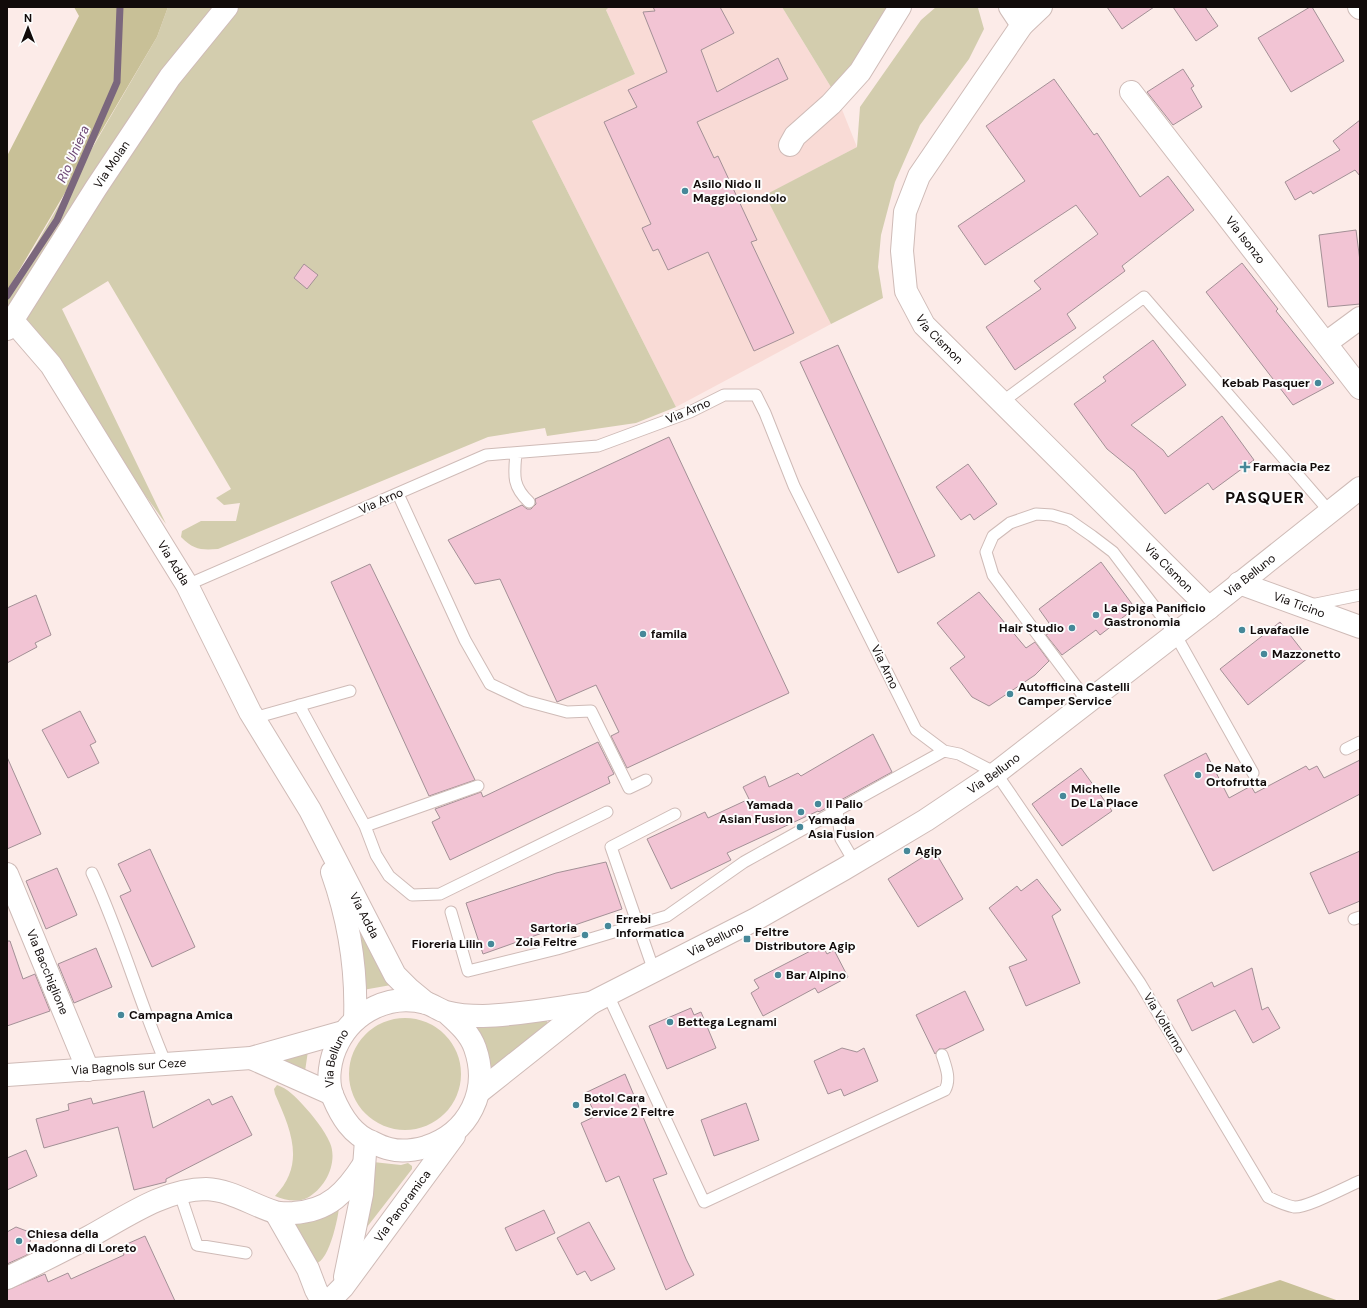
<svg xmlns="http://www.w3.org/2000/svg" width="1367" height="1308" font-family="'DM Sans',sans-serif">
<rect width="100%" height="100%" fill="#fcebe8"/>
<!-- built -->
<path fill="#f9dbd6" d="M 609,7 L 782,7 L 837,97 L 857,147 L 766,195 L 831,324 L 676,407 L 532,121 L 635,74 L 606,10 Z"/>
<!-- green -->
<path fill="#d3cdae" d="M 168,7 L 609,7 L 606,10 L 635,74 L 532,121 L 676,407 L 636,423 L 547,436 L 545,428 L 488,437 L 218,549 C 201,550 194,550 181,537 L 182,531 L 201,521 L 236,521 L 240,503 L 224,505 L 216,498 L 231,489 L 108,281 L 62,309 L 166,524 L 51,365 L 7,318 L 7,294 L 157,37 Z
M 782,7 L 900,7 L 837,97 Z
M 936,7 L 978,8 L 984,29 L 969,59 L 920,125 L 895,182 L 881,235 L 878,267 L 883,298 L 831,324 L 765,195 L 857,147 L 860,107 L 921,20 Z
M 362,933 L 391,985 L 363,990 L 358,937 Z
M 542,1013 L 549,1025 L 487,1074 L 471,1023 Z
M349 1074a56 56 0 1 1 112 0a56 56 0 1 1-112 0Z
M 308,1051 L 304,1078 L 277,1066 L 279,1053 Z
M 277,1085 C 287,1088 296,1097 303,1105 C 313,1116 324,1129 330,1143 C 338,1162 326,1188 307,1198 C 297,1203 284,1200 275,1196 C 306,1164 291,1130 275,1094 L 274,1089 Z
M 373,1162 L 401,1165 L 408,1163 L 412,1166 L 412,1169 L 357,1240 Z
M 340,1198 C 340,1211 330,1262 315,1264 L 286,1219 Z"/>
<!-- forest -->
<path fill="#c8c097" d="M 74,7 L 168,7 L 157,37 L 7,291 L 7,156 L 79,16 Z
M 1280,1280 L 1339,1301 L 1213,1301 Z"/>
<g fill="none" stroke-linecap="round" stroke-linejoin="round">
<!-- stream -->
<path stroke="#7b677d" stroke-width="7" d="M 7,296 L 57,220 L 117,82 L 120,7"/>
</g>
<!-- building -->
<path fill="#f2c4d4" stroke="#a39096" d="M 653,7 L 720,7 L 734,33 L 701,50 L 717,92 L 778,58 L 788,79 L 697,122 L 714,158 L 718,156 L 757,240 L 751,242 L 794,333 L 754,351 L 708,252 L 668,270 L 658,249 L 653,251 L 642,228 L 651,224 L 604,122 L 637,107 L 628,90 L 667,72 L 643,12 L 655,11 Z
M 1107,7 L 1154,7 L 1122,29 Z
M 1173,7 L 1205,7 L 1218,26 L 1196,41 Z
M 1310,7 L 1312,7 L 1344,61 L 1291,92 L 1258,38 Z
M 1183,69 L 1194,86 L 1191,88 L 1202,107 L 1173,125 L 1147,92 Z
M 1054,79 L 1094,135 L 1097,133 L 1140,197 L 1168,176 L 1194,210 L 1122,266 L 1125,271 L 1067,314 L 1076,328 L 1015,370 L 986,327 L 1041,289 L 1034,281 L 1098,234 L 1076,205 L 985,265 L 958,226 L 1025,181 L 986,126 Z
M 1360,120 L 1360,176 L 1355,170 L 1313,194 L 1311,191 L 1295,200 L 1285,182 L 1340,150 L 1333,141 Z
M 1356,230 L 1360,261 L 1360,304 L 1328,307 L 1319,235 Z
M 1242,263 L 1278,309 L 1276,311 L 1334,383 L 1293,405 L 1206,292 Z
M 304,264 L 318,275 L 307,289 L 294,278 Z
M 1153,340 L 1186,385 L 1131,425 L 1163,450 L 1168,457 L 1222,416 L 1254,460 L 1213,490 L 1208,483 L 1165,514 L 1134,471 L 1107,449 L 1074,404 L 1106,381 L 1103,377 Z
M 838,345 L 935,556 L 898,573 L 800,362 Z
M 669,437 L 789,693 L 627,768 L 611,736 L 619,732 L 596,685 L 557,702 L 500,579 L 475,584 L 448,540 L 522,505 L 527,509 L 531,509 L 536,504 L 535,499 Z
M 968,464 L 997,504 L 974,520 L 970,514 L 961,520 L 936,487 Z
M 1101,562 L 1135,608 L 1100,635 L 1096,630 L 1062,655 L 1046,635 L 1054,630 L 1039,609 Z
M 370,564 L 475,780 L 429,796 L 331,582 Z
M 979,592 L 1026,648 L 1035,642 L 1049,661 L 1035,675 L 989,706 L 972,697 L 950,668 L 965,657 L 937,623 Z
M 36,595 L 51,635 L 35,643 L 37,647 L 7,663 L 7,608 Z
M 1280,622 L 1308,658 L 1248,705 L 1220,669 Z
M 80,711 L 96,742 L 90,745 L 99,763 L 68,778 L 42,730 Z
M 873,734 L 892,772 L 819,812 L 818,811 L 727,853 L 731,860 L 671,889 L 647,839 L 705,812 L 708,818 L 749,799 L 743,787 L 765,776 L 769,787 L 798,773 L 801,776 Z
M 598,742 L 614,774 L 608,777 L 610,783 L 450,860 L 432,822 L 440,818 L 435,809 L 481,792 L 483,797 Z
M 1206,753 L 1229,798 L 1251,786 L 1255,793 L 1306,766 L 1309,770 L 1317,766 L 1324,778 L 1360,760 L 1360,794 L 1213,871 L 1164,775 Z
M 7,757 L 41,834 L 7,849 Z
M 1081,768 L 1112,811 L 1062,846 L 1032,804 Z
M 150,849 L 195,947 L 152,967 L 120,896 L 131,891 L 118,864 Z
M 934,850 L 963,899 L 918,927 L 888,879 Z
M 1360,851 L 1360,901 L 1329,914 L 1310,873 Z
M 606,862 L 622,909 L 566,928 L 565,925 L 483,954 L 466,903 L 556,873 Z
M 57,868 L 77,915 L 46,929 L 26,881 Z
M 1037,879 L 1061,910 L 1052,916 L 1080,983 L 1026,1006 L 1009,967 L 1027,960 L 989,908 L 1017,886 L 1021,891 Z
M 7,941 L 10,941 L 23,979 L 35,974 L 50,1011 L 7,1026 Z
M 822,945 L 827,954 L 834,950 L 848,977 L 818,993 L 815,988 L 763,1016 L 751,993 L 759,988 L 754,980 Z
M 96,948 L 112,987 L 74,1003 L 58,964 Z
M 1252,968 L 1262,1010 L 1268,1007 L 1280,1028 L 1253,1043 L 1235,1010 L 1192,1031 L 1177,1000 L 1212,982 L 1214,987 Z
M 965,991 L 984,1030 L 945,1049 L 939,1049 L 935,1054 L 916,1015 Z
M 691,1008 L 694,1015 L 701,1012 L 716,1048 L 667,1069 L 649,1026 Z
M 842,1048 L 857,1052 L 864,1048 L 878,1081 L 844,1096 L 841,1089 L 828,1094 L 814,1061 Z
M 625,1074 L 667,1174 L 653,1179 L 686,1259 L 694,1275 L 666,1290 L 619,1176 L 606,1182 L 581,1123 L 596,1116 L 585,1093 Z
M 144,1091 L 153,1128 L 209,1099 L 212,1105 L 232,1096 L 252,1135 L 166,1179 L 166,1182 L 134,1190 L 118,1127 L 44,1148 L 36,1119 L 69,1110 L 68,1104 L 91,1098 L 93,1104 Z
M 746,1103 L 759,1140 L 714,1156 L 701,1120 Z
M 26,1150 L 37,1176 L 7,1190 L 7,1158 Z
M 544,1210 L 555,1233 L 516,1251 L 505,1228 Z
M 589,1222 L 615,1269 L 591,1281 L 585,1271 L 577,1275 L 557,1238 Z
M 16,1227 L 32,1233 L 27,1255 L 7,1264 L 7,1232 Z
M 145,1236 L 175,1301 L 7,1301 L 7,1290 L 45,1274 L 48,1282 L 68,1273 L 71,1279 L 124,1255 L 120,1247 Z"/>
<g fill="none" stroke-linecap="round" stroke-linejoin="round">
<!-- service casing -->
<g stroke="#cfbbb7" stroke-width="13">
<path id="service" d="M 1002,402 L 1144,297 L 1330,512
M 516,453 C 514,475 512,486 529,502
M 398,494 L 465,640 L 490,684 L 526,701 L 567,712 L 591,711 L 629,788 L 646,780
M 187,585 L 486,455 L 598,446 L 690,412 L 724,395 L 756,395 L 765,413 L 794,486 L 916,730 L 944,751 L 959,754 L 996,773 L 1140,983 L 1268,1197 C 1276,1201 1284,1205 1294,1207 C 1307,1208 1346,1187 1360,1181
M 1311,605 L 1360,595
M 1088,702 L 993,575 L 986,552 L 993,536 L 1010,523 L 1036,514 L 1052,515 L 1069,520 L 1092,536 L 1113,552 L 1175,634 L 1253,773
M 299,705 L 365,826 L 376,855 L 389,876 L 412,895 L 440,894 L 607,812
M 254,718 L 350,691
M 1346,749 L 1360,742
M 837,810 L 841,839 L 855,863
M 365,826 L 478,786
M 92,873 C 121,935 139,1001 166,1064
M 451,912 L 468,971 L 557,949 L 667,916 L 744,862 L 944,751
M 1354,919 L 1360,917
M 654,971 L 611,847 L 675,814
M 608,995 L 704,1202 L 945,1090 C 951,1079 946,1067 942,1055
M 180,1194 L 197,1245 L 246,1253"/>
</g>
<!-- minor casing -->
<g stroke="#cfbbb7" stroke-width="24">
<g id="minor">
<path d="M 1010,7 L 1022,25"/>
<path id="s1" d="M 1041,7 L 1022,25 L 919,176 L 905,212 L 902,251 L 906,291 L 924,325 L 1209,608"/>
<path d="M 1359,7 L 1360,8"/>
<path id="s2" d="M 1131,92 L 1360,388"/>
<path d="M 790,145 L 795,136 L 831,104 L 860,72 L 900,7"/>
<path id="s3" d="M 13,321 L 51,365 L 187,585 L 250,712 L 310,810 L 395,975 L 409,989 L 426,1003"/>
<path id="s4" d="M 7,329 L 96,188 L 170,77 L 227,7"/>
<path d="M 1326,343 L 1360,318"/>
<path id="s5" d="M 1239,583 L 1360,627"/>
<path d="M 332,872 C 349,920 357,970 355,1020"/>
<path id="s6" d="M 7,874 L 88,1070"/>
<path d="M 276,1213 L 308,1269 L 316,1290 L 322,1301"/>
<path d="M 7,1278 C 35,1265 62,1251 89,1237 C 124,1218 164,1189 206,1189 C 231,1190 252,1205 275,1212 C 280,1214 287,1213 293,1213 C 329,1211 346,1192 364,1164"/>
</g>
</g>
<!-- primary casing -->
<g stroke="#cfbbb7" stroke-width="24">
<g id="primary">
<path id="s7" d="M 446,1012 C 457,1022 470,1033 475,1048 C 490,1091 469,1133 426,1147 C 415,1150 401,1152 390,1149 C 384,1148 378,1145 372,1142 C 352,1135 341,1116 333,1097 C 326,1081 330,1058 338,1043 C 354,1011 391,993 426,1003 C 433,1005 439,1010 446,1012 C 457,1015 472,1016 483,1016 C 519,1015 555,1008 591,1003"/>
<path d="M 251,1058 L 332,1094"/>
<path id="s8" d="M 7,1075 L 251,1058 L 343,1032"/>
<path id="s9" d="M 479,1092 L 591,1003 L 756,919 L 844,869 L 926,820 L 996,773 L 1209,608 L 1360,488"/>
<path d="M 345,1277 L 362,1194 L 366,1140"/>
<path id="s10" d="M 329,1301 L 343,1287 L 454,1136"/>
</g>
</g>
<!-- service -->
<use href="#service" stroke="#fff" stroke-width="11"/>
<!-- minor -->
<use href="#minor" stroke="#fff" stroke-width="22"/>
<!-- primary -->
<use href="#primary" stroke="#fff" stroke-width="22"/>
</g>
<!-- markers -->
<g fill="#468899" stroke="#fdfdfd" stroke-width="1.5">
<circle cx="685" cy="191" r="4"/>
<circle cx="1318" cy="383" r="4"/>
<path d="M1243 461h4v4h4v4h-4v4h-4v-4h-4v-4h4z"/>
<circle cx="1096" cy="615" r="4"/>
<circle cx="1072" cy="628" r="4"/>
<circle cx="1242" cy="630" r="4"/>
<circle cx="643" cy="634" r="4"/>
<circle cx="1264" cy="654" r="4"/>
<circle cx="1010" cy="694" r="4"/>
<circle cx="1198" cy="775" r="4"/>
<circle cx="1063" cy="796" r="4"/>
<circle cx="818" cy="804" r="4"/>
<circle cx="801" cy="812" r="4"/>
<circle cx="800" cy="827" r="4"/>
<circle cx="907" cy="851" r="4"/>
<circle cx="608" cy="926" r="4"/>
<circle cx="585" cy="935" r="4"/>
<rect x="743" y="935" width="8" height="8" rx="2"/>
<circle cx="491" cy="944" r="4"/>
<circle cx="778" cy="975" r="4"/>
<circle cx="121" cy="1015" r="4"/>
<circle cx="670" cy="1022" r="4"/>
<circle cx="576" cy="1105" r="4"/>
<circle cx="19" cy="1241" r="4"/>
</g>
<g text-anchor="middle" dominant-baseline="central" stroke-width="4" stroke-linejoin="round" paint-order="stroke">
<!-- street labels -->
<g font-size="12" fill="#110b0a" stroke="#fdfdfd">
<text stroke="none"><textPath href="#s4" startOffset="195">Via Molan</textPath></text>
<text stroke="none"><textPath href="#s2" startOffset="187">Via Isonzo</textPath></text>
<text stroke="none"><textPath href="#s1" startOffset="386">Via Cismon</textPath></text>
<text transform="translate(688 411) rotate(-23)">Via Arno</text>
<text transform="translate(381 501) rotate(-24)">Via Arno</text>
<text stroke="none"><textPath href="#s3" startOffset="291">Via Adda</textPath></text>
<text stroke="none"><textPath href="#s1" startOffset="710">Via Cismon</textPath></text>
<text stroke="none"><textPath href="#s9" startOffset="931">Via Belluno</textPath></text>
<text stroke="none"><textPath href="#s5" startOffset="64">Via Ticino</textPath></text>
<text transform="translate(885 667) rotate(64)">Via Arno</text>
<text stroke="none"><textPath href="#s9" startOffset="607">Via Belluno</textPath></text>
<text stroke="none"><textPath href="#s3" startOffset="692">Via Adda</textPath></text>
<text stroke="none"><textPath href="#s9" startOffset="283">Via Belluno</textPath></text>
<text stroke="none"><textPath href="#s6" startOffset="106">Via Bacchiglione</textPath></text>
<text transform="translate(1164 1023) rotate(59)">Via Volturno</text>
<text stroke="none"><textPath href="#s7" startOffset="328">Via Belluno</textPath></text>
<text stroke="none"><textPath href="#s8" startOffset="122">Via Bagnols sur Ceze</textPath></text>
<text stroke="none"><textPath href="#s10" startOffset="120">Via Panoramica</textPath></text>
</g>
<!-- poi labels -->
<g font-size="12" font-weight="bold" fill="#110b0a" stroke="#fdfdfd" text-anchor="start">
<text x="693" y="184">Asilo Nido Il<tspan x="693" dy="14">Maggiociondolo</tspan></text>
<text x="1310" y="383" text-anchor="end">Kebab Pasquer</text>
<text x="1253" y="467">Farmacia Pez</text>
<text x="1104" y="608">La Spiga Panificio<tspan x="1104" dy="14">Gastronomia</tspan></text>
<text x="1064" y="628" text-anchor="end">Hair Studio</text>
<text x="1250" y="630">Lavafacile</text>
<text x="651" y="634">famila</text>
<text x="1272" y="654">Mazzonetto</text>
<text x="1018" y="687">Autofficina Castelli<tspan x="1018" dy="14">Camper Service</tspan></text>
<text x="1206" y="768">De Nato<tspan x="1206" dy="14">Ortofrutta</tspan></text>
<text x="1071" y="789">Michelle<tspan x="1071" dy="14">De La Place</tspan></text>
<text x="826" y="804">Il Palio</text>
<text x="793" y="805" text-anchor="end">Yamada<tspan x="793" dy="14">Asian Fusion</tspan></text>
<text x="808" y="820">Yamada<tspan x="808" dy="14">Asia Fusion</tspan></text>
<text x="915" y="851">Agip</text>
<text x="616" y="919">Errebi<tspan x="616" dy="14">Informatica</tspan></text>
<text x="577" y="928" text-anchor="end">Sartoria<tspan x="577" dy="14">Zoia Feltre</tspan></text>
<text x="755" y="932">Feltre<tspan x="755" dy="14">Distributore Agip</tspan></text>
<text x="483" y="944" text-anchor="end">Fioreria Lilin</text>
<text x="786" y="975">Bar Alpino</text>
<text x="129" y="1015">Campagna Amica</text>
<text x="678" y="1022">Bettega Legnami</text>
<text x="584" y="1098">Botol Cara<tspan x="584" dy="14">Service 2 Feltre</tspan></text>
<text x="27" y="1234">Chiesa della<tspan x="27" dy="14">Madonna di Loreto</tspan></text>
</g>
<!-- water labels -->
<g font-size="13" font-style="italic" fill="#6b4573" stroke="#fdfdfd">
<text transform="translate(73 154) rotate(-66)">Rio Uniera</text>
</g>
<!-- district labels -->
<g font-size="16" font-weight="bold" letter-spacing="1" fill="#110b0a" stroke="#fdfdfd">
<text x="1265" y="497">PASQUER</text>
</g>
</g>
<!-- border -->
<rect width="1367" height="1308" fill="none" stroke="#110b0a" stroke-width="16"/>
<!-- north arrow -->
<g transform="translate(28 28)" stroke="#fdfdfd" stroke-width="3" paint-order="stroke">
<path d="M0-3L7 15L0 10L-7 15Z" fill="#110b0a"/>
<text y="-6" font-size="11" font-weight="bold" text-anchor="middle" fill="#110b0a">N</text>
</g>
</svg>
